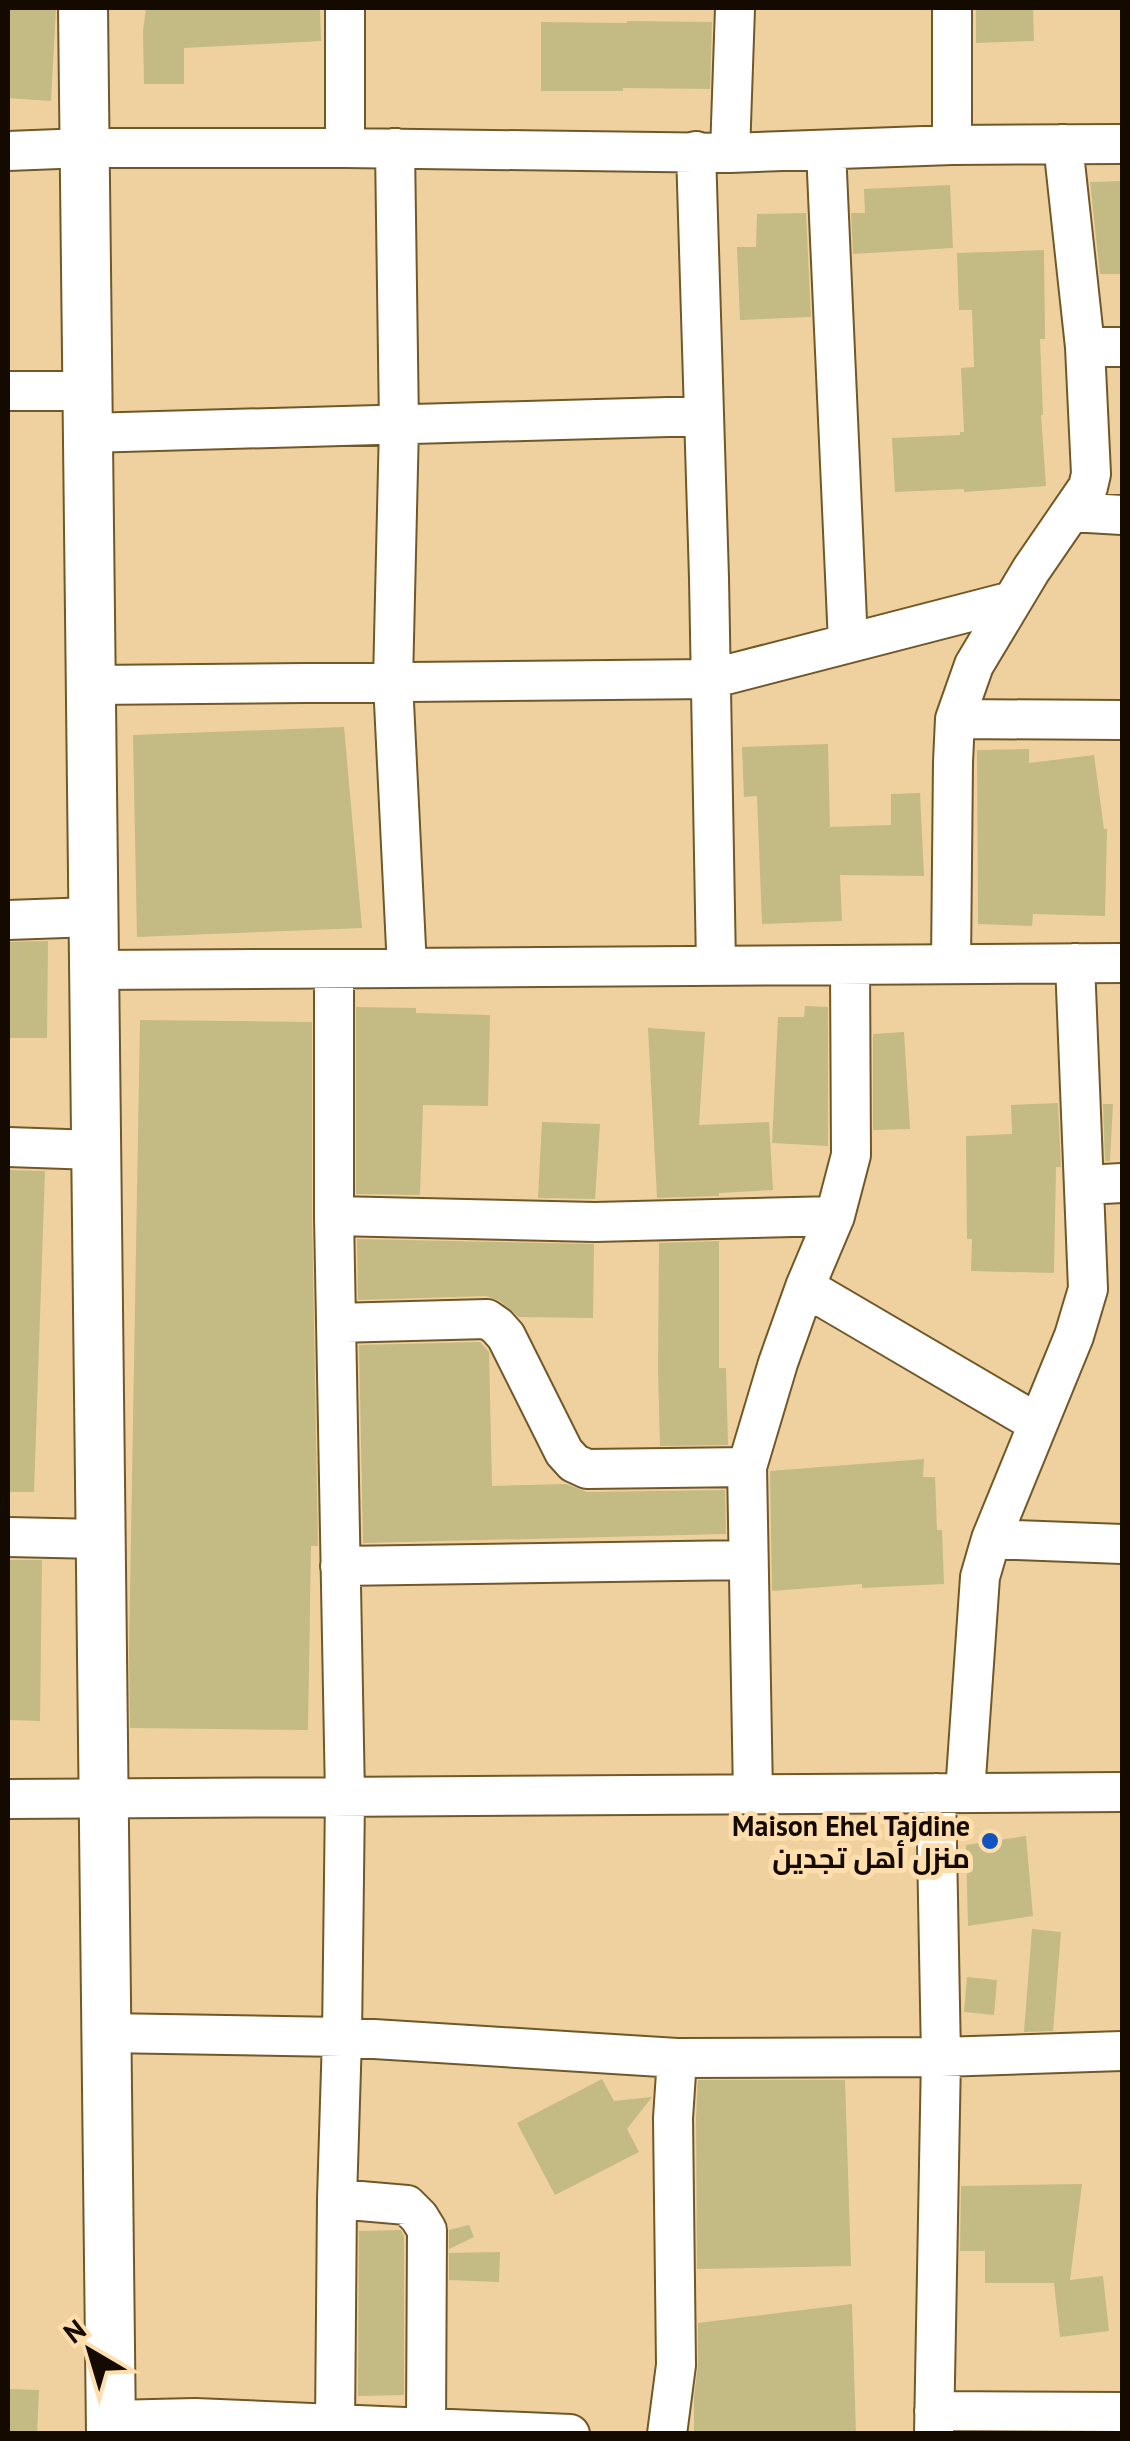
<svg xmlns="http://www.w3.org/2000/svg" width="1130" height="2441" font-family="'PT Sans',Cairo,sans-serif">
<rect width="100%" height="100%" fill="#efd19f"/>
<!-- building -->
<path fill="#c3ba84" d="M 8,8 L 56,8 L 51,101 L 8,98 Z
M 146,8 L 320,8 L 321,41 L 184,48 L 184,84 L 144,84 L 143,31 Z
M 976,8 L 1033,8 L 1034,41 L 976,43 Z
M 627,21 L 712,22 L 710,89 L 623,88 L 623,91 L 541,91 L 541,22 L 627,23 Z
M 1122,181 L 1122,274 L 1100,274 L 1090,182 Z
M 950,185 L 953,248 L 853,254 L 851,213 L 865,213 L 864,189 Z
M 806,213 L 811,317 L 740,320 L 737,247 L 756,247 L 757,214 Z
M 1044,250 L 1045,339 L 1040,339 L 1043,415 L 1041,415 L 1046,486 L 964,492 L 964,489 L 895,492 L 892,438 L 960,435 L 960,432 L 964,432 L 961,368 L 974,367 L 972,310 L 959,310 L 957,253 Z
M 344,727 L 362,928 L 137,937 L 133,735 Z
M 828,744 L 830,827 L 891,825 L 891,794 L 920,793 L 924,876 L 840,875 L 842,921 L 762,924 L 757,796 L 744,797 L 742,747 Z
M 1029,749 L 1029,763 L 1094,755 L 1104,829 L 1107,829 L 1105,916 L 1033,914 L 1032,926 L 978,924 L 977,750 Z
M 48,941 L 47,1038 L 8,1038 L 8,942 Z
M 805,1006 L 828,1007 L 828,1146 L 772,1143 L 778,1017 L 804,1017 Z
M 356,1007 L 416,1008 L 416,1013 L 490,1015 L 488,1106 L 423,1105 L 420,1195 L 356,1194 Z
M 140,1020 L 312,1022 L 312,1216 L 318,1546 L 311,1546 L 308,1730 L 130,1728 L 129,1651 Z
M 648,1028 L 705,1032 L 699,1125 L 769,1122 L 773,1190 L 719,1193 L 719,1196 L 657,1198 Z
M 904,1032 L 910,1129 L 873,1130 L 873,1034 Z
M 1058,1103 L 1061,1167 L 1056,1167 L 1054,1273 L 971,1271 L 972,1239 L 967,1239 L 966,1136 L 1012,1134 L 1011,1105 Z
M 1103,1104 L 1113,1104 L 1110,1161 L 1105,1161 Z
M 542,1122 L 600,1124 L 595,1199 L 538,1198 Z
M 8,1170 L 45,1171 L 34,1492 L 8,1492 Z
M 357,1239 L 594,1244 L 593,1318 L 519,1317 L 500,1301 L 486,1296 L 358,1300 Z
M 719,1241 L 719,1368 L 726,1368 L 728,1445 L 660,1446 L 658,1370 L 659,1243 Z
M 480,1342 L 489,1352 L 492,1486 L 566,1484 L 587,1492 L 725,1490 L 726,1534 L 363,1543 L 359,1345 Z
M 924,1459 L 923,1477 L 935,1477 L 937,1530 L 942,1530 L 944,1584 L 862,1588 L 862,1584 L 772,1591 L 770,1471 Z
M 8,1560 L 42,1560 L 40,1721 L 8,1720 Z
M 1026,1836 L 1033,1916 L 968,1926 L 966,1845 Z
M 1032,1929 L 1061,1932 L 1053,2031 L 1024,2032 Z
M 967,1977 L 997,1980 L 994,2015 L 964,2012 Z
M 602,2079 L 614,2101 L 652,2097 L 627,2129 L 639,2152 L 555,2195 L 517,2123 Z
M 698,2080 L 845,2080 L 851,2266 L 697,2269 L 696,2118 Z
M 1082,2184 L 1070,2280 L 1103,2276 L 1109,2331 L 1060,2337 L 1054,2283 L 985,2283 L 985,2251 L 960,2251 L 961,2186 Z
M 469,2225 L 474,2237 L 449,2249 L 449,2230 Z
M 401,2230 L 404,2236 L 404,2395 L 358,2396 L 359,2231 Z
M 500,2252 L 499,2282 L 449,2280 L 449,2253 Z
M 852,2304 L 856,2434 L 694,2434 L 694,2397 L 698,2365 L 698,2323 Z
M 8,2389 L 39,2390 L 37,2434 L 8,2434 Z"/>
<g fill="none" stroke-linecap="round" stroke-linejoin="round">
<!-- minor casing -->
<g stroke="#725829" stroke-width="42">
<path id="minor" d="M 952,8 L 952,145
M 345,148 L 345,8
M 395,148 L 399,425 L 393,682 L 407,968
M 826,150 L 848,643
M 8,151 L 84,148 L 345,148 L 730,153 L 952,145 L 1122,144
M 696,151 L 709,578 L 716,965
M 730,153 L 735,8
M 1085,347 L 1122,347
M 8,391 L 86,391
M 87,433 L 704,416
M 1071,512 L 1122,515
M 90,685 L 710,679 L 1012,601
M 955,719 L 1122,720
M 8,920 L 92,917
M 951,964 L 953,762 L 955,719 L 974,665 L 1031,570 L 1088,487 L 1091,474 L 1085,347 L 1063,144
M 334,969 L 334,1216 L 345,1797 L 342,2037 L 337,2199 L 335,2425
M 93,970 L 1122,963
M 8,1147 L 95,1150
M 1084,1185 L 1122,1183
M 334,1216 L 595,1222 L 835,1216
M 805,1287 L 1037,1423
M 336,1323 L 487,1319 L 497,1326 L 506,1336 L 564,1452 L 574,1463 L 587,1469 L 747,1467
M 8,1537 L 99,1539
M 991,1539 L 1122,1544
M 340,1566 L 747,1560
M 965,1793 L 980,1577 L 991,1539 L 1074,1336 L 1088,1289 L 1075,963
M 753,1794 L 747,1467 L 778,1363 L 805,1287 L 835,1216 L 851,1155 L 850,965
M 8,1799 L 1122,1792
M 105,2033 L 342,2037 L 677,2058 L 941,2057 L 1122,2051
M 337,2199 L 407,2205 L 419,2217 L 427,2230 L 426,2428
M 934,2411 L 1122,2412
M 111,2420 L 195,2418 L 570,2434
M 667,2434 L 676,2365 L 673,2118 L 677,2058
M 934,2434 L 941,2057 L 936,1793"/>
</g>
<!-- tertiary casing -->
<g stroke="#725829" stroke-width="52">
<path id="tertiary" d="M 83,8 L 111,2434"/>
</g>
<!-- minor -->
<use href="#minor" stroke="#fff" stroke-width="38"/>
<!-- tertiary -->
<use href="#tertiary" stroke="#fff" stroke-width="48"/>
</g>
<!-- markers -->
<circle fill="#1254bf" stroke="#fddeac" stroke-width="4" cx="990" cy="1841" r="10"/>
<g text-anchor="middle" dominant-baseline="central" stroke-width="10" stroke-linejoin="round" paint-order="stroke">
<!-- poi labels -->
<g font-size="28" font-weight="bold" fill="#140a00" stroke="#fddeac" text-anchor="end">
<text x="970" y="1825">Maison Ehel Tajdine<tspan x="970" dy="32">منزل أهل تجدين</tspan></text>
</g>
</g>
<!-- border -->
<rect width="1130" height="2441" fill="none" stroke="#140a00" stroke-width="20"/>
<!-- north arrow -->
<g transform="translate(90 2351) rotate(322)" stroke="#fddeac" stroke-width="8" paint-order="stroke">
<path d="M0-8L18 38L0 25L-18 38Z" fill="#140a00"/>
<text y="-15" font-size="28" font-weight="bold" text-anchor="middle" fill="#140a00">N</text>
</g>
</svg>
